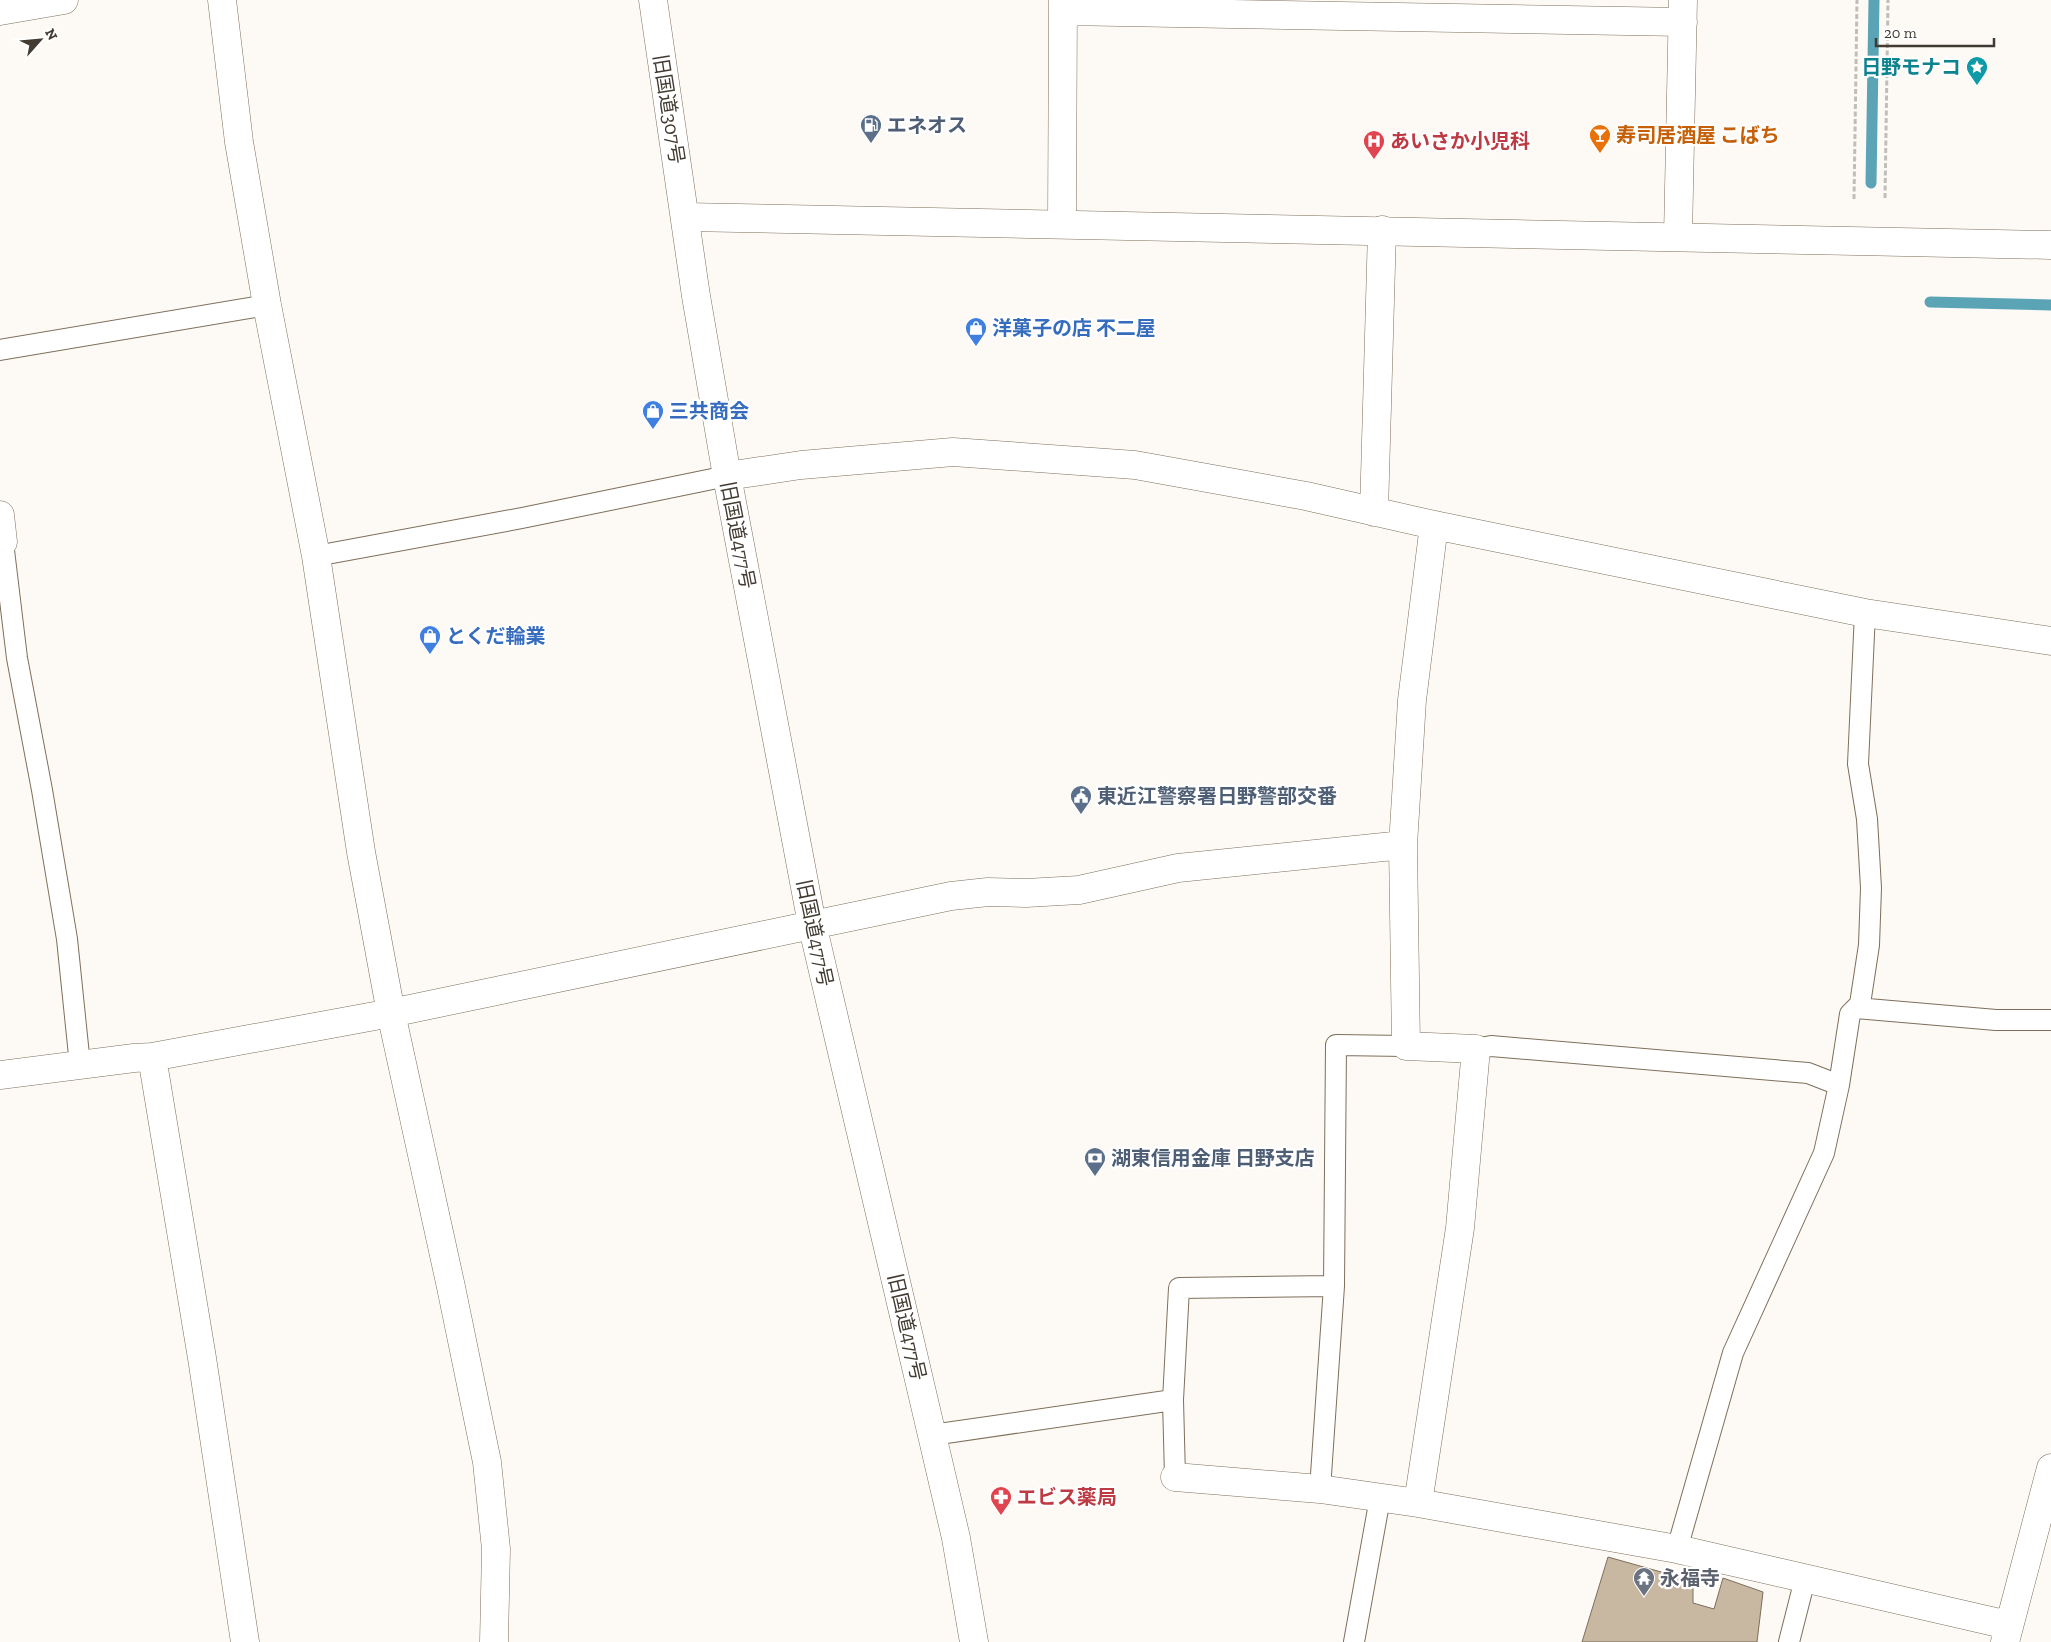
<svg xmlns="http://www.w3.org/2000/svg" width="2051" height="1642" font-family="'Zilla Slab','Noto Sans JP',serif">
<rect width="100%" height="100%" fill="#fdfaf6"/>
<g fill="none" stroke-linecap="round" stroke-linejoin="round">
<!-- stream -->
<path stroke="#5ba4b6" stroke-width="11" d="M 1871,183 L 1874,0
M 1930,302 L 2051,305"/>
</g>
<!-- building -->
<path fill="#c8b7a1" stroke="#7d6e5a" d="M 1608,1557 L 1693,1581 L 1693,1603 L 1714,1609 L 1723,1578 L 1763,1592 L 1757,1642 L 1582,1642 Z"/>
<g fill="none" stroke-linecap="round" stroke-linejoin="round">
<!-- service casing -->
<g stroke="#7e6f5b" stroke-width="22">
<path id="service" d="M 0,350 L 267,305
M 3,542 L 17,658 L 42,790 L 67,939 L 80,1065
M 316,556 L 522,518 L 727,476
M 1856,1008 L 1996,1020 L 2051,1020
M 1476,1049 L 1491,1046 L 1808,1073 L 1839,1085
M 932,1435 L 1173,1400
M 1175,1477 L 1173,1400 L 1179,1288 L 1334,1286
M 1320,1489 L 1334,1286 L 1336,1045 L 1406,1046
M 1677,1549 L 1733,1353 L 1824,1153 L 1839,1085 L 1850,1014 L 1860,1004 L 1869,945 L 1871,888 L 1867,819 L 1858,764 L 1865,613
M 1354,1642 L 1380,1498
M 1789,1642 L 1805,1579"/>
</g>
<!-- minor casing -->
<g stroke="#7e6f5b" stroke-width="29">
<path id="minor" d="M 222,0 L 239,142 L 267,305 L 316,556 L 361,852 L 391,1013 L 451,1287 L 487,1462 L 496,1549 L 494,1642
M 653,0 L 696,296 L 727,476 L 812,924 L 932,1435 L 956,1538 L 974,1642
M 0,11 L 64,0
M 1063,11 L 1683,22
M 1062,224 L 1063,0
M 1678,236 L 1683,0
M 727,476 L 801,465 L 953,452 L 1135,465 L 1306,496 L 1434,525 L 1865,613 L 2051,641
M 1374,512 L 1382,230
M 0,515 L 3,542
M 1434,525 L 1412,700 L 1403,845 L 1406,1046 L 1476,1049 L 1460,1228 L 1418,1503 L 1677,1549 L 2008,1625
M 152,1057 L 202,1358 L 245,1642
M 0,1075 L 134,1058 L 152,1057 L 391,1013 L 951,896 L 988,892 L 1026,893 L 1079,890 L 1178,868 L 1403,845
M 1175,1477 L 1320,1489 L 1418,1503
M 2005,1642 L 2051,1468"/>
</g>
<!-- tertiary casing -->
<g stroke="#7e6f5b" stroke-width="29">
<path id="tertiary" d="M 685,217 L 2051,245"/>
</g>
<!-- path -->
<path stroke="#c1bdb8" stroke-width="3" stroke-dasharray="5 2.5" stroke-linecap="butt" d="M 1885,198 L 1888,0
M 1854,199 L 1857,0"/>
<!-- service -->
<use href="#service" stroke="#fff" stroke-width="20"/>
<!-- minor -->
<use href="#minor" stroke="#fff" stroke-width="28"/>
<!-- tertiary -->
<use href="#tertiary" stroke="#fff" stroke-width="28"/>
</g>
<!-- icons -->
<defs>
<g id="sight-pin" transform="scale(1.125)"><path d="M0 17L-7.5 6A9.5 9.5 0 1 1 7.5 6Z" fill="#0f9aa8" stroke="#fff"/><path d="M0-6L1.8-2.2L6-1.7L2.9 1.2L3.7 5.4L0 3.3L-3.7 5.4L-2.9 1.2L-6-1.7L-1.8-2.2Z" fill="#fff"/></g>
<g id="fuel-pin" transform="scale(1.125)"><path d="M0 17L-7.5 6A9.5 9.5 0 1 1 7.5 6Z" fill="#5c6f8a" stroke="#fff"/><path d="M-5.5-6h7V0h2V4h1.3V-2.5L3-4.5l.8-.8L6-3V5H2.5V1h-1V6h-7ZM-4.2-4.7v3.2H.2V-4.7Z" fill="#fff"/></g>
<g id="bar-pin" transform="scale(1.125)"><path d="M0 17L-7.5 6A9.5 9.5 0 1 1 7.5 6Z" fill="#e8710a" stroke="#fff"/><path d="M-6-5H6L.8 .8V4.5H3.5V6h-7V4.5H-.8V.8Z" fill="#fff"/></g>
<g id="hospital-pin" transform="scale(1.125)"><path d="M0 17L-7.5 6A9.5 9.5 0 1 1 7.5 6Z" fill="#e0444e" stroke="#fff"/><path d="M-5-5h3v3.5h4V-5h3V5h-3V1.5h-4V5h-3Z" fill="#fff"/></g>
<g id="shop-pin" transform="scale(1.125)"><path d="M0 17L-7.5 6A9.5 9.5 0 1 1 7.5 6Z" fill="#3f7fe0" stroke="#fff"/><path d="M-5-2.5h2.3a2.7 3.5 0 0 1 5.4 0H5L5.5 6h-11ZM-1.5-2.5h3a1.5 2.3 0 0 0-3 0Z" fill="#fff"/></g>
<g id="civic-pin" transform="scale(1.125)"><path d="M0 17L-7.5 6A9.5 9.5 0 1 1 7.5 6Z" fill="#5c6f8a" stroke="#fff"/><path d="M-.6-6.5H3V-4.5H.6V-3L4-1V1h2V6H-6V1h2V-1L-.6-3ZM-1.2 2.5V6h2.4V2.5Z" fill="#fff"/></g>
<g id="bank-pin" transform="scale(1.125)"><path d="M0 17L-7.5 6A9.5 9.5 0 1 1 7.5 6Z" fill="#5c6f8a" stroke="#fff"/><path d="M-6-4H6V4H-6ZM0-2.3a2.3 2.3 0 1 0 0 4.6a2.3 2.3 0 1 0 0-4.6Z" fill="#fff"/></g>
<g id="pharmacy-pin" transform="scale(1.125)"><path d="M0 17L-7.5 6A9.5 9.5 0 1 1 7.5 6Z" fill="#e0444e" stroke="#fff"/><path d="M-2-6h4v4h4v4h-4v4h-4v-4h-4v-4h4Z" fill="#fff"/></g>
<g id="temple-pin" transform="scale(1.125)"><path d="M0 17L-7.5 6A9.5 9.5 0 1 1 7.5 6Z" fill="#6b7280" stroke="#fff"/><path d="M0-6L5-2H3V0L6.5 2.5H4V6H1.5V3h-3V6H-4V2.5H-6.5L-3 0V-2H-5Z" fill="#fff"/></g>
</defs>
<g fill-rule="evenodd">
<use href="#sight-pin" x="1977" y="67"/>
<use href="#fuel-pin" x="871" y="125"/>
<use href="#bar-pin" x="1600" y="135"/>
<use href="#hospital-pin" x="1374" y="141"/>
<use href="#shop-pin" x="976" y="328"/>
<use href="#shop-pin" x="653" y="411"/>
<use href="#shop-pin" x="430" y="636"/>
<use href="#civic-pin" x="1081" y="796"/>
<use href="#bank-pin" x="1095" y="1158"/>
<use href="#pharmacy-pin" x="1001" y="1497"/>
<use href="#temple-pin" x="1644" y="1578"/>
</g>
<g text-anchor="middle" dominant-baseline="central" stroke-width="4.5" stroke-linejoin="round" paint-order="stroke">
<!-- culture labels -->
<g font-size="20" font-weight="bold" fill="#0d838f" stroke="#fff" text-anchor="end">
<text x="1961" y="67">日野モナコ</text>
</g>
<!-- street labels -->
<g font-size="20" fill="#423b32" stroke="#fff">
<text transform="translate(669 109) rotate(81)">旧国道307号</text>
<text transform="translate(738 535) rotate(79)">旧国道477号</text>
<text transform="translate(815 933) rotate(78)">旧国道477号</text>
<text transform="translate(907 1327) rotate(77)">旧国道477号</text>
</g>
<!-- service labels -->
<g font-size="20" font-weight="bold" fill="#4e5e75" stroke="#fff" text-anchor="start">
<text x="887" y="125">エネオス</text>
<text x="1097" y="796">東近江警察署日野警部交番</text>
<text x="1111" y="1158">湖東信用金庫 日野支店</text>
</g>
<!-- food labels -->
<g font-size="20" font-weight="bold" fill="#c56008" stroke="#fff" text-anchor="start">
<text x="1616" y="135">寿司居酒屋 こばち</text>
</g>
<!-- health labels -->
<g font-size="20" font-weight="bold" fill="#be3a42" stroke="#fff" text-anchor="start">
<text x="1390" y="141">あいさか小児科</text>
<text x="1017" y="1497">エビス薬局</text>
</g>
<!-- shop labels -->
<g font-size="20" font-weight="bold" fill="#366cbe" stroke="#fff" text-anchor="start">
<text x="992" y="328">洋菓子の店 不二屋</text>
<text x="669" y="411">三共商会</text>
<text x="446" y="636">とくだ輪業</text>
</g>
<!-- worship labels -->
<g font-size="20" font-weight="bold" fill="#5b616d" stroke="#fff" text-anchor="start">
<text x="1660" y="1578">永福寺</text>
</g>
</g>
<!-- north arrow -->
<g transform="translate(40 40) rotate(63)" stroke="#ffffff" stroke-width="4" paint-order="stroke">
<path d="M0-4L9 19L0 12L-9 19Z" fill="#423b32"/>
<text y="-8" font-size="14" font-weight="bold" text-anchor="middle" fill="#423b32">N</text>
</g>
<!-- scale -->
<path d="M1876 38v8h118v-8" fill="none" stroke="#423b32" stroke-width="2.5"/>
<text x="1884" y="38" font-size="15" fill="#423b32" stroke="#ffffff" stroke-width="4" paint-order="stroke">20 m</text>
</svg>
